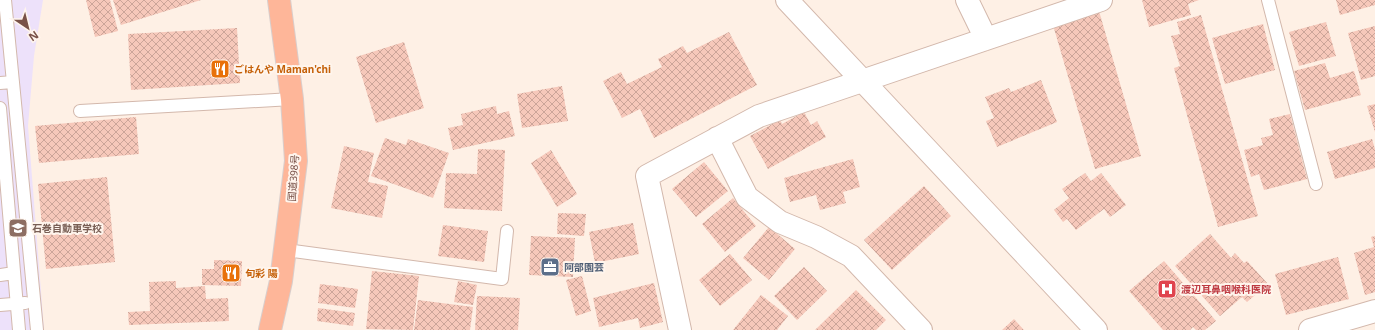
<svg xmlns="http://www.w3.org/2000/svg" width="1375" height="330" font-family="'Noto Sans','Noto Sans JP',sans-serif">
<defs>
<pattern id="building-cross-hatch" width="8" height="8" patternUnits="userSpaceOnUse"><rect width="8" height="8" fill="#f6c8ba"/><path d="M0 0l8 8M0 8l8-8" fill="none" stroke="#cca599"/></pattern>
</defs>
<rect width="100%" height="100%" fill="#fef0e5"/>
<!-- education -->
<path fill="#ede1fa" d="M 0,0 L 43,0 L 34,56 L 28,126 L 44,330 L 0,330 Z"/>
<!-- building -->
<path fill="url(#building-cross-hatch)" d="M 86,0 L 110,0 L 118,31 L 95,37 Z
M 113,0 L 201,0 L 121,25 Z
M 1142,0 L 1199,0 L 1188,4 L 1191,15 L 1149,27 Z
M 1336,0 L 1375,0 L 1375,5 L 1340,15 Z
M 1099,11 L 1141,156 L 1095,169 L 1053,25 Z
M 1201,15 L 1258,216 L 1218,227 L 1174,68 L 1180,66 L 1171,36 L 1180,34 L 1177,22 Z
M 1326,22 L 1336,56 L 1299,66 L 1289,32 Z
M 1263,24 L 1275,70 L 1225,84 L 1212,38 Z
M 1375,26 L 1375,76 L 1361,80 L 1348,33 Z
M 237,28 L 240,83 L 131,90 L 128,34 Z
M 729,32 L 757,85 L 654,138 L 640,109 L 622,118 L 603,81 L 621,72 L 627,84 L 662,67 L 658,59 L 683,46 L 687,53 Z
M 404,42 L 424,108 L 376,123 L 356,57 Z
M 1325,63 L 1330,78 L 1354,71 L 1361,95 L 1305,110 L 1294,71 Z
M 1041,80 L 1057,122 L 997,147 L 986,121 L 994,118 L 985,97 L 1009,88 L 1011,92 Z
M 562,86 L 568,121 L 522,128 L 517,94 Z
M 1375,104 L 1375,132 L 1367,106 Z
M 496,106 L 497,114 L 509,111 L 515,136 L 453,150 L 448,128 L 463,125 L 461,114 Z
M 804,112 L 811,125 L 817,121 L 826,137 L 768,169 L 750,136 L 780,120 L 782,124 Z
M 1290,114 L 1307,179 L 1264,190 L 1259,174 L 1251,177 L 1244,150 L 1263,145 L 1261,138 L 1273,135 L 1269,119 Z
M 136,117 L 139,154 L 39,163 L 35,126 Z
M 385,138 L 406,145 L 408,139 L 449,153 L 433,198 L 371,176 Z
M 1372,139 L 1375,149 L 1375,168 L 1335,179 L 1327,152 Z
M 344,146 L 374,153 L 368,182 L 388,186 L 382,218 L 331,208 Z
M 478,149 L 505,150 L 502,211 L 444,208 L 446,173 L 477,174 Z
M 551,150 L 577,194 L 557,207 L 531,163 Z
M 853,159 L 860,187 L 843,192 L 846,203 L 820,210 L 816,195 L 790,202 L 784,178 Z
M 704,162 L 728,191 L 696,217 L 672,189 Z
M 1085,173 L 1091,181 L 1101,173 L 1126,205 L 1110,217 L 1104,209 L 1076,230 L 1067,219 L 1063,222 L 1054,210 L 1069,198 L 1062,189 Z
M 107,177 L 115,262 L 46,269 L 38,184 Z
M 924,186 L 951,216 L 892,270 L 864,240 Z
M 733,198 L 756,226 L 725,252 L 702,224 Z
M 558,213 L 586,214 L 584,236 L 557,234 Z
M 633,223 L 639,254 L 595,263 L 589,232 Z
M 443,225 L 488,231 L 484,262 L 438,256 Z
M 769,227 L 795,249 L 769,280 L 743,258 Z
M 1210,234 L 1231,258 L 1235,253 L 1244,263 L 1247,261 L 1268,284 L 1247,302 L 1242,297 L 1220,316 L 1175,266 Z
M 531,236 L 575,238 L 573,277 L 529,275 Z
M 1375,236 L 1375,292 L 1365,295 L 1354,253 L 1374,247 L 1371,237 Z
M 730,254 L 752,280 L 720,306 L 699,280 Z
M 1338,257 L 1349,299 L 1286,315 L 1275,274 Z
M 214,260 L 242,261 L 241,286 L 202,285 L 202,269 L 214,269 Z
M 1164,261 L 1216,321 L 1205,330 L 1196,330 L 1193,327 L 1190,330 L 1163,330 L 1129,291 Z
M 804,267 L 827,291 L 797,320 L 774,296 Z
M 372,271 L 419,276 L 413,330 L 366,329 Z
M 582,276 L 591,311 L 576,316 L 566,280 Z
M 176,281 L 176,288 L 205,286 L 206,299 L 228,298 L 229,321 L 129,325 L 128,312 L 150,311 L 149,282 Z
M 458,281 L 477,285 L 473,305 L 454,302 Z
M 654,283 L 663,322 L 640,328 L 638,318 L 599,327 L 593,298 Z
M 320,284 L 358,289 L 355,308 L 318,303 Z
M 856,290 L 886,320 L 876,330 L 815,330 Z
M 761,295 L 788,316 L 777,330 L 733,330 Z
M 477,296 L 520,298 L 518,330 L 475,330 Z
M 418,300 L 473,307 L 470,330 L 414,330 Z
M 318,308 L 355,313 L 353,326 L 317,321 Z
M 1014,319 L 1024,330 L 1002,330 Z"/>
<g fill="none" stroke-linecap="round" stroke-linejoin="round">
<!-- service casing -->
<g stroke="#d3b8ac" stroke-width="14">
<path id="service" d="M 5,0 L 37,330
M 1268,0 L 1316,184
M 0,83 L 13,82
M 0,108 L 19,330
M 80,111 L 292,99
M 286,250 L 502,279 L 507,231
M 0,275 L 14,273
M 0,305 L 25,303"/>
</g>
<!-- minor casing -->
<g stroke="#d3b8ac" stroke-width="24">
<path id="minor" d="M 787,0 L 1096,330
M 967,0 L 986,39
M 717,138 L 747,197 L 780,222 L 816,237 L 851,256 L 921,330
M 680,330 L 647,176 L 759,116 L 1101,0
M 1310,330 L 1375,311"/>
</g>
<!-- trunk casing -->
<g stroke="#d9cecc" stroke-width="24">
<path id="trunk" d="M 270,330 L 281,281 L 296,161 L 292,99 L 279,0"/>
</g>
<!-- service -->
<use href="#service" stroke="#fff" stroke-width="12"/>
<!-- minor -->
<use href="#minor" stroke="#fff" stroke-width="22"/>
<!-- trunk -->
<use href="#trunk" stroke="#feb699" stroke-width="22"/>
</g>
<!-- icons -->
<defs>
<g id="restaurant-square" transform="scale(1)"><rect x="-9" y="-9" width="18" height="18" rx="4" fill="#e8710a" stroke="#fff5ed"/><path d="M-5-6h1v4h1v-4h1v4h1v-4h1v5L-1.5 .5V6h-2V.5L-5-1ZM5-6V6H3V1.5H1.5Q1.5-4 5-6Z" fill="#fff"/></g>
<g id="school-square" transform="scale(1)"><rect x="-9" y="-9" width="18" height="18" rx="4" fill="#8d6e63" stroke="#fff5ed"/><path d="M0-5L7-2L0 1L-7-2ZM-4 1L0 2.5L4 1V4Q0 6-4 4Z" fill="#fff"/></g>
<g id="office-square" transform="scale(1)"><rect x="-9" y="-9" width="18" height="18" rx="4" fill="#5c6f8a" stroke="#fff5ed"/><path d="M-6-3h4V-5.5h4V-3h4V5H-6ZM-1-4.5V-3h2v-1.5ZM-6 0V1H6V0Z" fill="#fff"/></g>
<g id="hospital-square" transform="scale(1)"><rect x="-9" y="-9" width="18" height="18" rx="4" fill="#e0444e" stroke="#fff5ed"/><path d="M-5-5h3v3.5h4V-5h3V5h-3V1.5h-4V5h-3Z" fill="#fff"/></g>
</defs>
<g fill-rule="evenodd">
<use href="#restaurant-square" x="220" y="69"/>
<use href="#school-square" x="18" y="228"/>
<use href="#office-square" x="550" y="267"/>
<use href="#restaurant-square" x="231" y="273"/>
<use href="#hospital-square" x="1167" y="289"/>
</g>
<g text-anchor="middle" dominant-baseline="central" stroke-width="4" stroke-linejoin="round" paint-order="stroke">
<!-- food labels -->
<g font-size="10" font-weight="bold" fill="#c56008" stroke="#fff5ed" text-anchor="start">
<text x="234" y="69">ごはんや Maman'chi</text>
<text x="245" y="273">旬彩 陽</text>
</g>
<!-- street labels -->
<g font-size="10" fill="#795148" stroke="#fff5ed">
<text transform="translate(293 178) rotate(-86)">国道398号</text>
</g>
<!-- education labels -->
<g font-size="10" font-weight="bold" fill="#785e54" stroke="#fff5ed" text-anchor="start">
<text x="32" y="228">石巻自動車学校</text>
</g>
<!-- service labels -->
<g font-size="10" font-weight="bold" fill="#4e5e75" stroke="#fff5ed" text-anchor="start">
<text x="564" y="267">阿部園芸</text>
</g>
<!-- health labels -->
<g font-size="10" font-weight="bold" fill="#be3a42" stroke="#fff5ed" text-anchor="start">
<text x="1181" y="289">渡辺耳鼻咽喉科医院</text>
</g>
</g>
<!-- north arrow -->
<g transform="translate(28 28) rotate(145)" stroke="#fff5ed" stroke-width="3" paint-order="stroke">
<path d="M0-3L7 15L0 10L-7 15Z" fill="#795148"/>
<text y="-6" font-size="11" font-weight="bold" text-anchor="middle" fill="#795148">N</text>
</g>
</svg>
